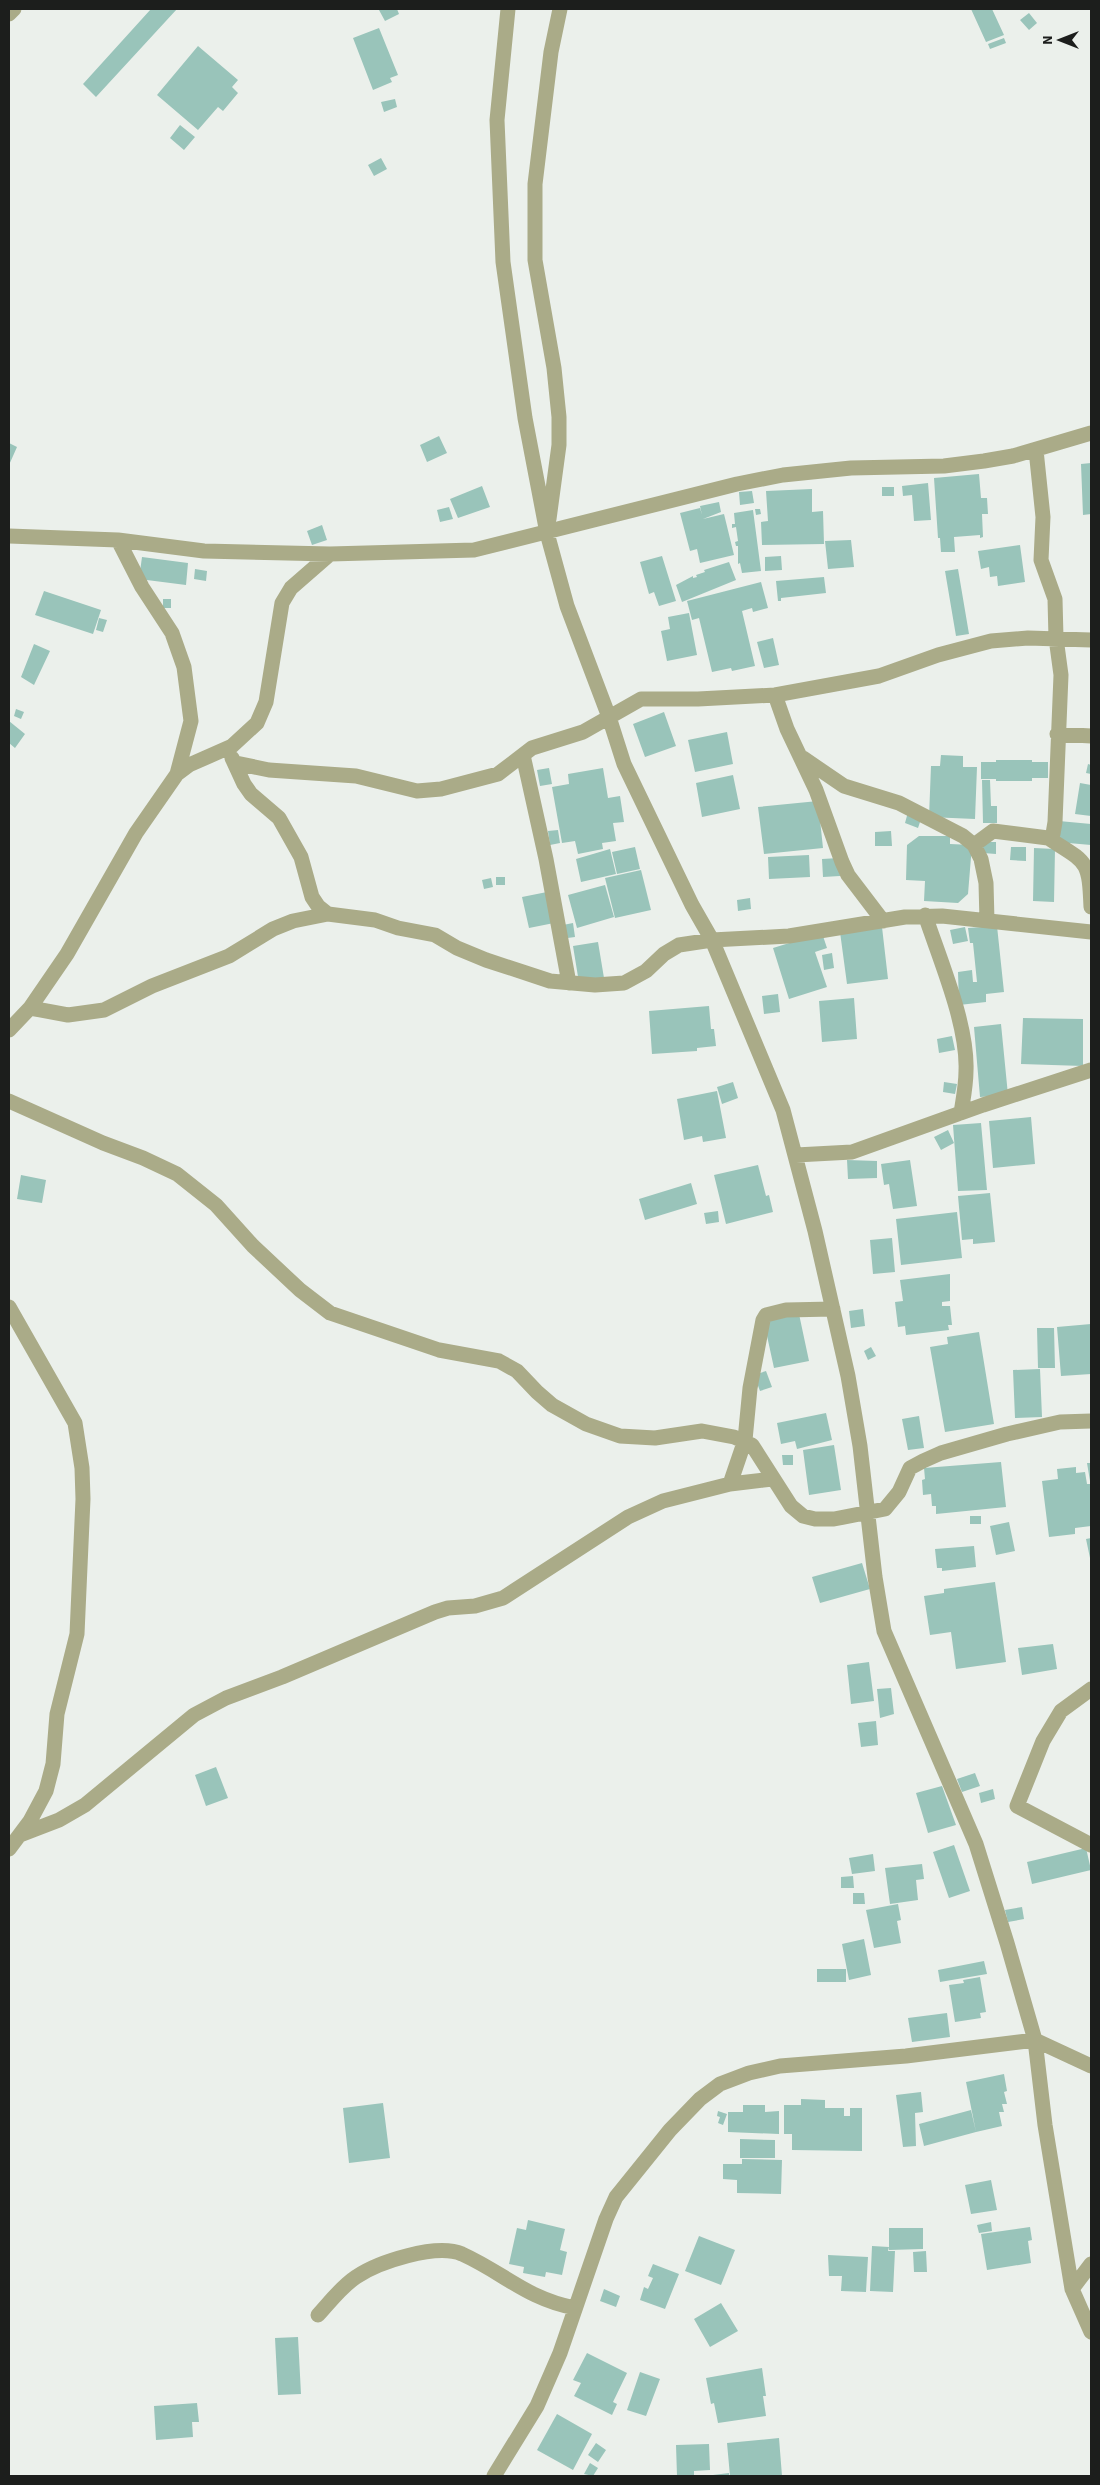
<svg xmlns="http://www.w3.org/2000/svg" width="1100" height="2485" font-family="'Source Sans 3',sans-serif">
<rect width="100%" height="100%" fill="#ebf0eb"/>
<!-- building -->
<path fill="#99c4ba" d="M 151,9 L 177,9 L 96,97 L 83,84 Z
M 381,9 L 397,9 L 399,14 L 385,21 L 379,10 Z
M 971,9 L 992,9 L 1004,35 L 986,42 Z
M 1029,13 L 1037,23 L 1029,30 L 1020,20 Z
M 379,28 L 398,75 L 390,78 L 392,82 L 373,90 L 353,38 Z
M 1004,38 L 1006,43 L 990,49 L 988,44 Z
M 198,46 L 238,80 L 232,87 L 238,93 L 223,111 L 218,107 L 198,130 L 157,95 Z
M 395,99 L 397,107 L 384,112 L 381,102 Z
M 180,125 L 195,137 L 184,150 L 170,138 Z
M 381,158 L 387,169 L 374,176 L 368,165 Z
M 439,436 L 447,453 L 427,462 L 420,445 Z
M 9,443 L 17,447 L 9,465 Z
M 1091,463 L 1091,514 L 1083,515 L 1081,464 Z
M 979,474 L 981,498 L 987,498 L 988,514 L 982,514 L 983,537 L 980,538 L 980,535 L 954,537 L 955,552 L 941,552 L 940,538 L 938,538 L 934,478 Z
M 928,483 L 931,520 L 914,521 L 912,495 L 903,496 L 902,486 Z
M 482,486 L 490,507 L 458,518 L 450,499 Z
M 882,487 L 894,487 L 894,496 L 882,496 Z
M 812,489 L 812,512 L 823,511 L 824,544 L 762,545 L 761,522 L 768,521 L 766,491 Z
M 752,491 L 754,503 L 740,505 L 739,492 Z
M 719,502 L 721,512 L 703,519 L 724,514 L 734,555 L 700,563 L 697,549 L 690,551 L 680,513 L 700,508 L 702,515 L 700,506 Z
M 449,507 L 453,519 L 440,522 L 437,510 Z
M 755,509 L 760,509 L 761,514 L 756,515 Z
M 753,510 L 761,571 L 742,573 L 740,563 L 738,564 L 738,546 L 736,546 L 735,542 L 738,541 L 736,527 L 732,528 L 732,524 L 735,524 L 734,513 Z
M 322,525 L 327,540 L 312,545 L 307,531 Z
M 851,540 L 854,567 L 828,569 L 825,541 Z
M 1020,545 L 1025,582 L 998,586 L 997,576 L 990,577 L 989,567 L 981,569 L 978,551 Z
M 662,556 L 676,601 L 659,606 L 654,592 L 649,594 L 640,562 Z
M 781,556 L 782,570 L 765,571 L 765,557 Z
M 142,557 L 188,563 L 186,585 L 139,579 Z
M 729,562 L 736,580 L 682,602 L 676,585 L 693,576 L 693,578 L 697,577 L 696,575 L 705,572 L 704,570 Z
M 195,569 L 207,571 L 206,581 L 194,579 Z
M 958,569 L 969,634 L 956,636 L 945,571 Z
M 824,577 L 826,593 L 781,598 L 781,601 L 778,601 L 776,581 Z
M 761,582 L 768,608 L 753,612 L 752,608 L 742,611 L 755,666 L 732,671 L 731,668 L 712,672 L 699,618 L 692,620 L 687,601 Z
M 44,591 L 101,610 L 93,634 L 35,615 Z
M 163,599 L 171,599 L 171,608 L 163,608 Z
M 689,613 L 697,655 L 667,661 L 661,631 L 670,629 L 668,617 Z
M 99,618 L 107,620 L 103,632 L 96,630 Z
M 773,638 L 779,665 L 764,668 L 757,642 Z
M 34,644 L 50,651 L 34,685 L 21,677 Z
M 16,709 L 24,712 L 21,719 L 14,716 Z
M 664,712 L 676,746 L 645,757 L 633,724 Z
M 9,721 L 25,734 L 15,748 L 9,743 Z
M 727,732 L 733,764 L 695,772 L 688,740 Z
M 941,755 L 963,756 L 963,767 L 977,767 L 975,819 L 929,817 L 931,766 L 940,766 Z
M 996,760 L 1032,760 L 1032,762 L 1048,762 L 1048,778 L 1032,778 L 1032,781 L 996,781 L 996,779 L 981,779 L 981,762 L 996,762 Z
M 1088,764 L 1091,765 L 1091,774 L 1086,773 Z
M 549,768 L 552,784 L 540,786 L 537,770 Z
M 603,768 L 608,798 L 620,796 L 624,822 L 613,823 L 616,841 L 602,843 L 603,849 L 578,854 L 575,841 L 562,843 L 552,787 L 569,784 L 568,774 Z
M 733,775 L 740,809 L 702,817 L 696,783 Z
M 982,780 L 990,780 L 991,806 L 997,806 L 997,823 L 983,823 Z
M 1080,783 L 1091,785 L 1091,816 L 1075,814 Z
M 818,801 L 823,848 L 764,854 L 758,807 Z
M 908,812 L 922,816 L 918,828 L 905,823 Z
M 1059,821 L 1091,824 L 1091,845 L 1057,842 Z
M 558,830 L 560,843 L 550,845 L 548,831 Z
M 891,831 L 892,846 L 875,846 L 875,832 Z
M 919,836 L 950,836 L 950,844 L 972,845 L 968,894 L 958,903 L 924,901 L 925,881 L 906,880 L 907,845 Z
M 983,842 L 996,842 L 996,854 L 983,853 Z
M 635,847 L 640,869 L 617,874 L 612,852 Z
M 1011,847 L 1026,847 L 1026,861 L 1010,860 Z
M 1034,848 L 1055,849 L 1054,902 L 1033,901 Z
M 610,849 L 616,874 L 581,882 L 576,859 Z
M 809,855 L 810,877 L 769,879 L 768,857 Z
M 839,858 L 840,876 L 823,877 L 822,859 Z
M 641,870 L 651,910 L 615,918 L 605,878 Z
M 496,877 L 505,877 L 505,885 L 496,885 Z
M 491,878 L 493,887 L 484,889 L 482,880 Z
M 605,885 L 614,917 L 577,928 L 568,895 Z
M 547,892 L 554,923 L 529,928 L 522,897 Z
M 750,898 L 751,909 L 738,911 L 737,900 Z
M 573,923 L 575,937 L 560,939 L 558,926 Z
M 997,926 L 1004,992 L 986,994 L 986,1002 L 959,1005 L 958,972 L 972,970 L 973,982 L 977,982 L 973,943 L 970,943 L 968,928 Z
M 882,927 L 888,979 L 847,984 L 840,932 Z
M 965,927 L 968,941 L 953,944 L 950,930 Z
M 822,933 L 827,948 L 815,952 L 827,987 L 789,999 L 773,948 Z
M 598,942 L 605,984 L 580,989 L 573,946 Z
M 832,953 L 834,968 L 824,970 L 822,955 Z
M 778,994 L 780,1012 L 764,1014 L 762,996 Z
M 854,998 L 857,1039 L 822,1042 L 819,1001 Z
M 709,1006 L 711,1029 L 714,1029 L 716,1046 L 697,1048 L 697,1051 L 652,1054 L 649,1011 Z
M 1023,1018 L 1083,1019 L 1083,1066 L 1021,1064 Z
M 1001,1024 L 1008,1095 L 980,1097 L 974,1027 Z
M 952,1036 L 955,1050 L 939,1053 L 937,1039 Z
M 733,1082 L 738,1098 L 722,1104 L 717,1087 Z
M 944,1082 L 957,1084 L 955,1094 L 943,1092 Z
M 717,1091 L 726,1138 L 703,1142 L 702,1136 L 684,1140 L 677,1099 Z
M 1031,1117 L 1035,1164 L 993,1168 L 989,1121 Z
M 981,1123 L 987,1190 L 958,1191 L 953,1125 Z
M 948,1130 L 954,1143 L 941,1150 L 934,1137 Z
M 847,1160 L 877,1161 L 877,1178 L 848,1179 Z
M 910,1160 L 917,1206 L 893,1209 L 889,1184 L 884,1185 L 881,1164 Z
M 758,1165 L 766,1196 L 769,1195 L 773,1212 L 726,1224 L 714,1175 Z
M 21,1175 L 46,1180 L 42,1203 L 17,1199 Z
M 691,1183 L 697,1204 L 645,1220 L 639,1199 Z
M 990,1193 L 995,1242 L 973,1244 L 973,1239 L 962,1240 L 958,1196 Z
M 718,1211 L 719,1222 L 706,1224 L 704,1213 Z
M 957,1212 L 962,1258 L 901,1265 L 896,1219 Z
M 892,1238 L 895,1272 L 873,1274 L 870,1240 Z
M 950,1274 L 950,1301 L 942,1302 L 942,1306 L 950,1306 L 952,1325 L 948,1325 L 949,1330 L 906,1335 L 905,1326 L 898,1327 L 895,1302 L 903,1301 L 900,1280 Z
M 863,1309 L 865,1326 L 851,1328 L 849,1311 Z
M 799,1314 L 809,1361 L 774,1368 L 764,1322 Z
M 1091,1324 L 1091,1374 L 1061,1376 L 1057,1327 Z
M 1037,1328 L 1054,1328 L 1055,1368 L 1038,1368 Z
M 979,1332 L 994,1424 L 945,1432 L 930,1347 L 948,1344 L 947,1337 Z
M 871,1347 L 876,1356 L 868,1360 L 864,1351 Z
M 1040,1369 L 1042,1417 L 1015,1418 L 1013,1370 Z
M 766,1371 L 772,1387 L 760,1391 L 754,1375 Z
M 826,1413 L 832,1440 L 797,1449 L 795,1441 L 781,1444 L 777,1423 Z
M 919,1416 L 924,1448 L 908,1450 L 902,1419 Z
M 834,1445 L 841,1490 L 809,1495 L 803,1450 Z
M 782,1455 L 793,1455 L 793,1465 L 783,1465 Z
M 1001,1462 L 1006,1507 L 936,1514 L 936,1506 L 932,1506 L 931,1494 L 923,1495 L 922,1480 L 925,1479 L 924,1468 Z
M 1087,1463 L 1091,1463 L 1091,1481 L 1090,1481 Z
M 1076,1467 L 1076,1473 L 1085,1472 L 1087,1484 L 1090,1484 L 1091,1526 L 1075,1528 L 1075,1534 L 1049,1537 L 1042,1481 L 1058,1479 L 1057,1469 Z
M 970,1516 L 981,1516 L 981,1524 L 970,1524 Z
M 1009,1522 L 1015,1551 L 996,1555 L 990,1526 Z
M 1091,1538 L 1091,1558 L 1090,1558 L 1086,1539 Z
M 974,1546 L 976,1567 L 942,1571 L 942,1568 L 937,1568 L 935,1549 Z
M 862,1563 L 870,1589 L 820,1603 L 812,1577 Z
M 995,1582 L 1006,1662 L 956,1669 L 951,1632 L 930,1635 L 924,1596 L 944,1593 L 944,1589 Z
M 1053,1644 L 1057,1669 L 1022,1675 L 1018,1648 Z
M 869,1662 L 874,1701 L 851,1704 L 847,1665 Z
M 891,1688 L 894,1714 L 880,1718 L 877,1689 Z
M 876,1721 L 878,1745 L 861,1747 L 858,1723 Z
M 216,1767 L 228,1798 L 206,1806 L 195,1775 Z
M 975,1773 L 980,1786 L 962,1792 L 957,1779 Z
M 942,1786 L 956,1825 L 928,1833 L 916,1793 Z
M 993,1789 L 995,1799 L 981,1803 L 979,1793 Z
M 954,1845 L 970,1891 L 949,1898 L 933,1852 Z
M 1086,1848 L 1091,1870 L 1032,1884 L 1027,1862 Z
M 873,1854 L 875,1871 L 852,1874 L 849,1858 Z
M 922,1864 L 924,1879 L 916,1880 L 918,1900 L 890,1904 L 885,1868 Z
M 853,1876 L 854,1888 L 841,1888 L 841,1877 Z
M 853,1893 L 864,1893 L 865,1904 L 853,1904 Z
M 898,1904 L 901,1920 L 897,1921 L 901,1943 L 874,1948 L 866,1910 Z
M 1022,1907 L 1024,1919 L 1008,1922 L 1005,1910 Z
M 864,1939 L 871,1975 L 849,1980 L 842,1944 Z
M 984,1961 L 987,1974 L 940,1982 L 938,1970 Z
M 817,1969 L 846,1969 L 846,1982 L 817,1982 Z
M 980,1977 L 986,2012 L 980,2013 L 981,2018 L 955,2022 L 949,1985 L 964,1983 L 963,1980 Z
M 947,2013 L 950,2037 L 912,2042 L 908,2018 Z
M 1004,2074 L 1007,2091 L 1004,2092 L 1007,2104 L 1002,2104 L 1004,2112 L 999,2112 L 1002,2126 L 976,2132 L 966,2082 Z
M 921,2092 L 923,2112 L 915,2113 L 916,2146 L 903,2147 L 896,2095 Z
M 801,2099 L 825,2100 L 825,2108 L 844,2108 L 844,2116 L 850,2116 L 850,2108 L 862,2108 L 862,2151 L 792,2150 L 792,2134 L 784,2134 L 784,2105 L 801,2105 Z
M 383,2103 L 390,2158 L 349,2163 L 343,2108 Z
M 743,2105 L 765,2105 L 765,2112 L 779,2111 L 779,2134 L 728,2132 L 728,2112 L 743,2112 Z
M 971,2110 L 976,2132 L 924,2146 L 919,2124 Z
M 718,2111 L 727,2114 L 723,2125 L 718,2123 L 720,2117 L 717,2116 Z
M 740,2139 L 775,2140 L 775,2158 L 740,2158 Z
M 742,2159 L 782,2160 L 781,2194 L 737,2193 L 737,2180 L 723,2179 L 723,2164 L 742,2164 Z
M 991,2180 L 997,2210 L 971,2214 L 965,2185 Z
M 528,2220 L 565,2229 L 560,2250 L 567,2252 L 562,2275 L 546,2272 L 545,2277 L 523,2273 L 524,2267 L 509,2264 L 517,2228 L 526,2230 Z
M 991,2222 L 992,2231 L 979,2233 L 977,2225 Z
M 1030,2227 L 1032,2240 L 1028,2241 L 1031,2263 L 987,2270 L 981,2234 Z
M 889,2228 L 923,2228 L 923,2249 L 889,2250 Z
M 699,2236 L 735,2250 L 721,2285 L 685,2271 Z
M 872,2246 L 889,2247 L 888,2251 L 895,2251 L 893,2292 L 870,2291 Z
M 926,2251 L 927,2272 L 914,2272 L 913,2252 Z
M 828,2255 L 868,2257 L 866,2292 L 841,2291 L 842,2276 L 829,2276 Z
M 653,2264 L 679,2274 L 665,2309 L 640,2300 L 644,2287 L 648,2289 L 653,2278 L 648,2276 Z
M 604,2289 L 620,2296 L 616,2307 L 600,2301 Z
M 721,2303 L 738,2331 L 710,2347 L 694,2319 Z
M 298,2337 L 301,2394 L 278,2395 L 275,2338 Z
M 587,2353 L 627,2373 L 613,2402 L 617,2404 L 612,2415 L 574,2396 L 581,2383 L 573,2380 Z
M 762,2368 L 766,2396 L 763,2396 L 766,2416 L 718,2423 L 714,2403 L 711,2404 L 706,2378 Z
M 640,2372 L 660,2379 L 646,2416 L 627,2410 Z
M 197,2403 L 199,2422 L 192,2422 L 193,2437 L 156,2440 L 154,2406 Z
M 557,2414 L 592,2434 L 573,2470 L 537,2450 Z
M 779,2438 L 782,2476 L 730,2476 L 727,2443 Z
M 596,2443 L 606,2450 L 598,2462 L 588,2455 Z
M 709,2444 L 710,2470 L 694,2471 L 694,2476 L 677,2476 L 676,2445 Z
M 590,2463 L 598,2468 L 593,2476 L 584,2474 Z
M 729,2473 L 729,2476 L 713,2476 L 713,2475 Z"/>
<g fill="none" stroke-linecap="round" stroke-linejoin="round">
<!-- street -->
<path stroke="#aaab88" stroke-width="15" d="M 508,9 L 497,120 L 503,262 L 525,418 L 547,533 L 567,606 L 609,717 L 624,764 L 692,905 L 712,940 L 783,1110 L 815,1231 L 848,1376 L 860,1446 L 875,1577 L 884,1631 L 976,1844 L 1007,1943 L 1035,2040 L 1045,2125 L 1072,2289 L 1091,2332
M 9,14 L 14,9
M 549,519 L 559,445 L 559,417 L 554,368 L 535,260 L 535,184 L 551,52 L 560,9
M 9,536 L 118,540 L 204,551 L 330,554 L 474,550 L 737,484 L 783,475 L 851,468 L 944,466 L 984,461 L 1013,456 L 1091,433
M 118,540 L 142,587 L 172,633 L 184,667 L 191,721 L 177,774
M 775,695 L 787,729 L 816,790 L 842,862 L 848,875 L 883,921
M 1057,734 L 1091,736
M 523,755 L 546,859 L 569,983
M 232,758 L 244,784 L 251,794 L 279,818 L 301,857 L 312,897 L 318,906 L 328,914
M 803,758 L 844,786 L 899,803 L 963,836 L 974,845 L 981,859 L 986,883 L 987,921
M 236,763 L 269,770 L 356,776 L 417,791 L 441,789 L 498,774 L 532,748 L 583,732 L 641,699 L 698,699 L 775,695 L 879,676 L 938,655 L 991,641 L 1028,638 L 1091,640
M 1048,838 C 1087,863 1089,859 1091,907
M 974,845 L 993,831 L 1048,838 L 1053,834 L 1055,822 L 1061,675 L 1056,638 L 1055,599 L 1041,560 L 1043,517 L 1036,450
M 925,915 C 940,960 968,1025 966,1071 C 966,1085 963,1100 961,1113
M 30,1008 L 68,1015 L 104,1010 L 152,986 L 229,956 L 273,929 L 293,921 L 328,914 L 375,920 L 398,928 L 435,935 L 457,948 L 486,960 L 550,981 L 595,985 L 624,983 L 646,971 L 664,954 L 679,945 L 712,940 L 789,936 L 905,917 L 942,916 L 1091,932
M 9,1030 L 30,1008 L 67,954 L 136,833 L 177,774 L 189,765 L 232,746 L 257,723 L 266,702 L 282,603 L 291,588 L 330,554
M 9,1101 L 103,1143 L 143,1158 L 177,1174 L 216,1205 L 253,1246 L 300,1290 L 330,1313 L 439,1350 L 499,1361 L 517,1371 L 537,1392 L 552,1405 L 586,1424 L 620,1436 L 655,1438 L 702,1431 L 734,1437 L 752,1445 L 791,1506 L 803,1516 L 815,1519 L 834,1519 L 885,1509 L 899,1492 L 910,1468 L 923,1461 L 941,1453 L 1007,1434 L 1060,1422 L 1091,1421
M 796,1155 L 852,1152 L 983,1105 L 1091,1070
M 9,1307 L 75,1423 L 82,1468 L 83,1499 L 77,1634 L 57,1714 L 53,1764 L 46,1791 L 30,1821 L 9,1849
M 730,1484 L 745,1440 L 750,1388 L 763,1320 L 766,1315 L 786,1310 L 833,1309
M 1091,1689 L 1061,1711 L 1043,1741 L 1017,1806 L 1091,1845
M 20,1835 L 59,1820 L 85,1805 L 194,1715 L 226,1698 L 282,1677 L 435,1612 L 448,1608 L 475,1606 L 503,1598 L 628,1517 L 663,1501 L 730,1484 L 772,1479
M 1072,2289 L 1091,2264
M 318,2315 C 330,2302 341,2287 356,2277 C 378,2262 436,2243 462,2254 C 504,2273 527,2299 575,2308
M 494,2476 L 537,2406 L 560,2353 L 606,2219 L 616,2197 L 670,2130 L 700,2099 L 720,2084 L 749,2073 L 780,2066 L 906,2056 L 1035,2040 L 1091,2066"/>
</g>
<!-- border -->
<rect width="1100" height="2485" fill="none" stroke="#1c1e1c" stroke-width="20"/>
<!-- north arrow -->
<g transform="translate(1060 40) rotate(270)" stroke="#ebf0eb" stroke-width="4" paint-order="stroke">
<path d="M0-4L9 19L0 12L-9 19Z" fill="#1c1e1c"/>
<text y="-8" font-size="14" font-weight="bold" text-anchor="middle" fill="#1c1e1c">N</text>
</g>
</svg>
